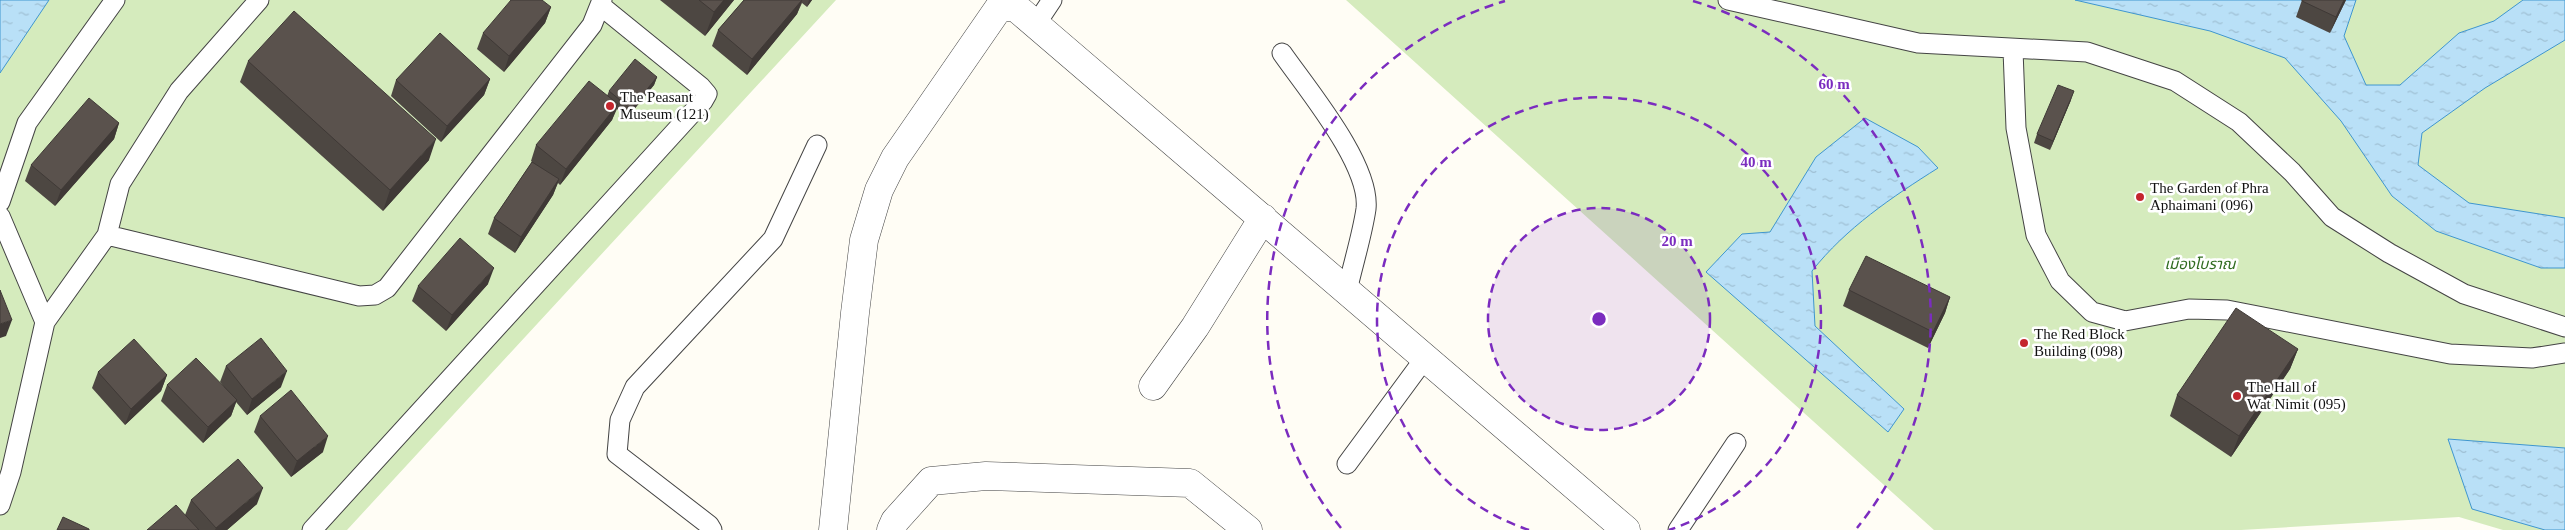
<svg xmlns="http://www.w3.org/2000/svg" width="2565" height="530" font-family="'Times New Roman','Noto Sans Thai',serif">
<defs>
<pattern id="water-ripples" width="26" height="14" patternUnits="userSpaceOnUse" patternTransform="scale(1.25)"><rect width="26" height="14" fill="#b9e0f7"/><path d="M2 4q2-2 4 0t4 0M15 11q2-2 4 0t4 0" fill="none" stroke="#9ebfd3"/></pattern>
</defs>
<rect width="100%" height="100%" fill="#fffdf5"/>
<!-- park -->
<path fill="#d5ebbd" d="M 0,0 L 836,0 L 347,530 L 0,530 Z
M 1346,0 L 2565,0 L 2565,530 L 2503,530 L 2459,517 L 2241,530 L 1934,530 Z"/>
<!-- water -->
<path fill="url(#water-ripples)" stroke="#3f96cf" d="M 0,0 L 49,0 L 0,73 Z
M 2075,0 L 2356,0 L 2344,36 L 2366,85 L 2400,85 L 2459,33 L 2494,21 L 2523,0 L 2565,0 L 2565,40 L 2485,88 L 2422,133 L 2418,165 L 2469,203 L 2565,218 L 2565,268 L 2541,268 L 2436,231 L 2392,196 L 2341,121 L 2285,58 L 2210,31 Z
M 1865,118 L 1918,147 L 1938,168 C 1892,197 1846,228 1812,271 L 1815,326 L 1904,409 L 1888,432 L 1706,272 L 1742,234 L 1770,232 L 1816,157 Z
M 2448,439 L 2565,448 L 2565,530 L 2545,530 L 2472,509 Z"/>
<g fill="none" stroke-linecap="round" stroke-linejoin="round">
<!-- lane casing -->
<g stroke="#444" stroke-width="21">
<path id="lane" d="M 1728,0 L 1918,43 L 2087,52 L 2175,81 L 2239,122 L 2292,172 L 2332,217 L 2389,253 L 2464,294 L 2565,327
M 1036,24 L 1052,0
M 2013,50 L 2016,128 L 2036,235 L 2060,281 L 2092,312 L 2125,321 L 2189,309 L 2227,310 L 2450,354 L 2532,358 L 2565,353
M 1282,53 C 1307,89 1371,165 1366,209 C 1362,236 1353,264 1347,291
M 0,202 L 27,123 L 115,0
M 0,216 L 45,322
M 107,235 L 359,296 L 375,295 L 387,288 L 592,25 L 602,0
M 1347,464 L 1425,358
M 0,505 L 11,472 L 45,322 L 107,235 L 120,184 L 179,91 L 259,0
M 312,530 L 703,101 L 707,94 L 701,87 L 600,5
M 712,530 L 709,525 L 617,454 L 620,420 L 635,387 L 773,239 L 817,145
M 1678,530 L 1736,443"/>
</g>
<!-- street casing -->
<g stroke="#444" stroke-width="29">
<path id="street" d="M 1153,386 L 1195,327 L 1263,218
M 833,530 L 855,313 L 864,240 L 879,190 L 895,158 L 998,9 L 1012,6 L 1020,11 L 1626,530
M 891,530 L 895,521 L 931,481 L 986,476 L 1190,483 L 1248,530"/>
</g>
<!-- lane -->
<use href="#lane" stroke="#fff" stroke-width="19"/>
<!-- street -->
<use href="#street" stroke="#fff" stroke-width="28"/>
</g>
<!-- wall -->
<path fill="#4d4742" d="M 660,0 L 734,0 L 705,36 Z
M 744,0 L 812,0 L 807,7 L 802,3 L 797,14 L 747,75 L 712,46 L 718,30 Z
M 2302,0 L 2346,0 L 2330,33 L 2296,17 Z
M 551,7 L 545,23 L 504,72 L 477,49 L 483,33 Z
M 248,61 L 429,160 L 383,211 L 240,82 Z
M 657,77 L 654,85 L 627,118 L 617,109 L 612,120 L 560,185 L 558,183 L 553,195 L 515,253 L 488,234 L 494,218 L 532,162 L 531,161 L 536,145 L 607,96 L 609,91 Z
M 490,79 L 484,95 L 441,142 L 391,96 L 396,80 Z
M 2071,100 L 2050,150 L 2034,143 L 2037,134 Z
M 119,123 L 114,139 L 55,206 L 25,181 L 31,165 Z
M 488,284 L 446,331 L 412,301 L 418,286 Z
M 1849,290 L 1950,297 L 1945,313 L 1928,348 L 1843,306 Z
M 2298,349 L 2290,369 L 2231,457 L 2170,416 L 2177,395 Z
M 226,366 L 281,387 L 247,415 L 236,402 L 231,416 L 203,443 L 161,401 L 167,385 L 224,387 L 220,382 Z
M 98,372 L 167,375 L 161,391 L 125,425 L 92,388 Z
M 260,416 L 323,452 L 291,477 L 254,432 Z
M 191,500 L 257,504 L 227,530 L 147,530 L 185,515 Z"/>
<!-- shaded-wall -->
<path fill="#3f3936" d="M 724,0 L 734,0 L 705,36 L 714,12 Z
M 802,0 L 797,14 L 747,75 L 752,59 Z
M 809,0 L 812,0 L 807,7 Z
M 2344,0 L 2346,0 L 2330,33 L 2336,17 Z
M 551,7 L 545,23 L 504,72 L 509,56 Z
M 657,77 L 654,85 L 627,118 L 631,109 Z
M 490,79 L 484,95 L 441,142 L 447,126 Z
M 2074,91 L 2071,100 L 2050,150 L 2053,141 Z
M 618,104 L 612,120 L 560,185 L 566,169 Z
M 119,123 L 114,139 L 55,206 L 61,190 Z
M 436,139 L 429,160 L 383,211 L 390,190 Z
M 559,179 L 553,195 L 515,253 L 521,237 Z
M 494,268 L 488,284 L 446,331 L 452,315 Z
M 1950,297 L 1945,313 L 1928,348 L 1933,332 Z
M 12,320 L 6,336 L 0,338 L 0,324 Z
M 2298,349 L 2290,369 L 2231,457 L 2239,436 Z
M 287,371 L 281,387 L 247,415 L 252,399 Z
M 167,375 L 161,391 L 125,425 L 131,409 Z
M 237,400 L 231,416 L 203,443 L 208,427 Z
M 328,436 L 323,452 L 291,477 L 297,461 Z
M 263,488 L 257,504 L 227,530 L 215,530 L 216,528 Z"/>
<!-- building -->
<path fill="#5a524d" stroke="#3f3936" d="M 511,0 L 542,0 L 551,7 L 509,56 L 483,33 Z
M 699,0 L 724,0 L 714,12 Z
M 744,0 L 802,0 L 752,59 L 718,30 Z
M 2302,0 L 2344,0 L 2336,17 L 2302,1 Z
M 294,11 L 436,139 L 390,190 L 248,61 Z
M 440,33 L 490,79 L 447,126 L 396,80 Z
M 635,59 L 657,77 L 631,109 L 609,91 Z
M 589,81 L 618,104 L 566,169 L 536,145 Z
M 2058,85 L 2074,91 L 2053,141 L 2037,134 Z
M 89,98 L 119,123 L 61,190 L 31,165 Z
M 532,162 L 559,179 L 521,237 L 494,218 Z
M 460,238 L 494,268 L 452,315 L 418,286 Z
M 1866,256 L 1950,297 L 1933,332 L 1849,290 Z
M 0,290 L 12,320 L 0,324 Z
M 2236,308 L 2298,349 L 2239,436 L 2177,395 Z
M 261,338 L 287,371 L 252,399 L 226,366 Z
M 134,339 L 167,375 L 131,409 L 98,372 Z
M 196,358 L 237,400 L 208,427 L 167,385 Z
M 291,390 L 328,436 L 297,461 L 260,416 Z
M 238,459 L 263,488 L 216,528 L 191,500 Z
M 176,505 L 199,530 L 147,530 Z
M 63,517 L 89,529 L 89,530 L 57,530 Z"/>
<!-- distance rings -->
<circle cx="1599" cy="319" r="111" fill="#7b2cbf" fill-opacity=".12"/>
<g fill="none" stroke="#7b2cbf" stroke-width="2.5" stroke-dasharray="9 6">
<circle cx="1599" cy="319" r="111"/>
<path d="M1529 530A222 222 0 1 1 1669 530"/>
<path d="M1341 528A332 332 0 0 1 1505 1M1693 1A332 332 0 0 1 1857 528"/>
</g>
<!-- markers -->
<g fill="#c4262e" stroke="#fff" stroke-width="2">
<circle cx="610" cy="106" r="5"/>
<circle cx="2140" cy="197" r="5"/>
<circle cx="2024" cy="343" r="5"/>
<circle cx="2237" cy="396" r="5"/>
</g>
<g text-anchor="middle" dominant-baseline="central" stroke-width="5" stroke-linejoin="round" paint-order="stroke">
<!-- poi labels -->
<g font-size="15" fill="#111" stroke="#fff" text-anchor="start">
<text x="620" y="97">The Peasant<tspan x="620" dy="17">Museum (121)</tspan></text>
<text x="2150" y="188">The Garden of Phra<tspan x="2150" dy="17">Aphaimani (096)</tspan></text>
<text x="2034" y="334">The Red Block<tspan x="2034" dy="17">Building (098)</tspan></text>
<text x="2247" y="387">The Hall of<tspan x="2247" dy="17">Wat Nimit (095)</tspan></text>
</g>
<!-- park labels -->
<g font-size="15" font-style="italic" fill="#2f6b1f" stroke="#fff">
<text x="2200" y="264">เมืองโบราณ</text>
</g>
</g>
<circle cx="1599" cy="319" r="8" fill="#7b2cbf" stroke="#fff" stroke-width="2.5"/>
<g font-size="15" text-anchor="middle" font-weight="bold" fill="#7b2cbf" stroke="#fff" stroke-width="5" stroke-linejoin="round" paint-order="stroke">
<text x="1834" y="89">60 m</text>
<text x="1756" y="167">40 m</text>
<text x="1677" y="246">20 m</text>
</g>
</svg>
